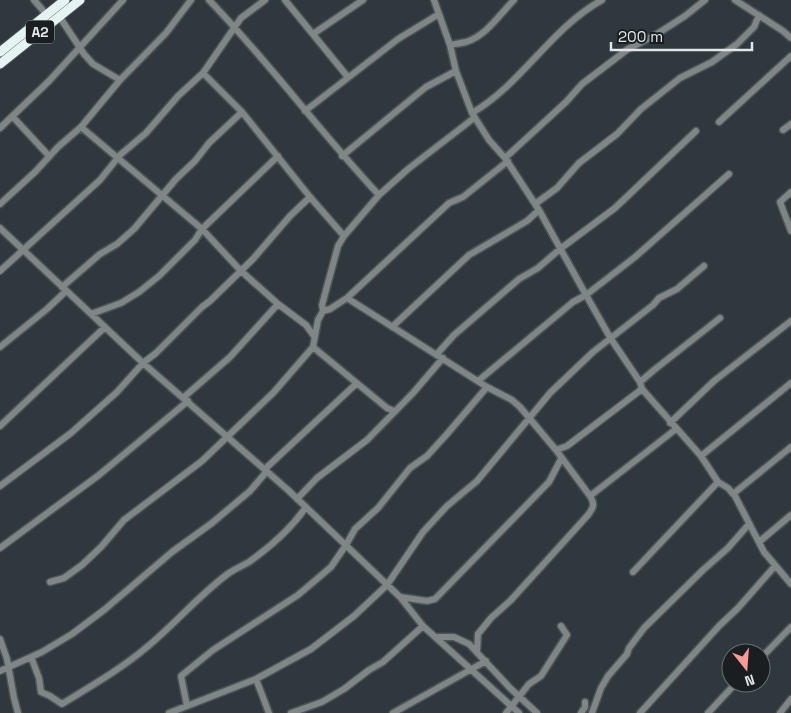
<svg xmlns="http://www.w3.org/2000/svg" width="791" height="713" font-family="'Space Grotesk',sans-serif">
<rect width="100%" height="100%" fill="#2f383c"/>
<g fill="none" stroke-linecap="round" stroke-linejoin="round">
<!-- minor casing -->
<g stroke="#4b5458" stroke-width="9">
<path id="minor" d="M 34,0 L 47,15
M 209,0 C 269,62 320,132 379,195
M 285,0 L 347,76
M 434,0 L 450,45 L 456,71 L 472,113 L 489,140 L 505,158 L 539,210 L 586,295 L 573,302 L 478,381
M 735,0 L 783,31 L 791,38
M 59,16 L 84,54 L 93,64 L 120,80
M 313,34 L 363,0
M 450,45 C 455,44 461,43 466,42 C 486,36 500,14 514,0
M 203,73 L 242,112 L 310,197 L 344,236
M 305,111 L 398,39 L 439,14
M 472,113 C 522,84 551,28 602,0
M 13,117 L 49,156
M 719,122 L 791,56
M 81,127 L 202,229 L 241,271 L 278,304 L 306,325 L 314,336
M 0,128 L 49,81 L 123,0
M 783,130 L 791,124
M 342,156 L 426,87 L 456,71
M 505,158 L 566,102 L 582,84 L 628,49 L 657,34 L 685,16 L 705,0
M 729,174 L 635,257 L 586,295 L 611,339 L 640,382 L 642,389 L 701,456 L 718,482 L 728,488 L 735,496 L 764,552 L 791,584
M 791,192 L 780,202 L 791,231
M 0,204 L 35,172 L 58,147 L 81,127 L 120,80 L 166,33 L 191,0
M 535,204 L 557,188 L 579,163 L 617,134 L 641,109 L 680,78 L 712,62 L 737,44 L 754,27 L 759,15
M 0,228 L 143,363 L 288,490 L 400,597 L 423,626 L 519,713
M 0,271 L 100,180 L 120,155 L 146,133 L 178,96 L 203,73 L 241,18 L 265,0
M 62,287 L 100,254 L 117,244 L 134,229 L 176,179 L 195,161 L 209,143 L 242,112
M 347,298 L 487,387 L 512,400 L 520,407 L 556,450 L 590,496 C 595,504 594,507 588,515 L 511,600 L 491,618 L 478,634 L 477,652
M 323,311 L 330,309 L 347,298 L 449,203 L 463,197 L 508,161
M 91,314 L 121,303 L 139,292 L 159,276 L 195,240 L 202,229 L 278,156
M 392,327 L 469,255 L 527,221 L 539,210
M 0,347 L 47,309 L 66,291
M 313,347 L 387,408 L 394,411
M 437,354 L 454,335 L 519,279 L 538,268 L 560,249 L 615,208 L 696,131
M 640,382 L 654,370 L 720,318
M 184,397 L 230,357 L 278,304
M 670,423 L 714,381 L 791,321
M 0,426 L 105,327
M 556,450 L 567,446 L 642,389
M 701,456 L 791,383
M 265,469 L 357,383
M 0,486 L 71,433 L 117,392 L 143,363 L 156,353 L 202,307 L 210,301 L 253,259 L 290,216 L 310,197
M 733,494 L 791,447
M 590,496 L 676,429
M 297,499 L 317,478 L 367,440 L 413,393 L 443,358
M 759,542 L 791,515
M 0,548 L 99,475 L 188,401
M 633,572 L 718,482
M 50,582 L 64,578 L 82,565 L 101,547 L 124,520 L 202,461 L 274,392 L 313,347 L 318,320 L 323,311 L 322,305 L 338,246 L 344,236 L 379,195 L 408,169 L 474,118
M 400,597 L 427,601 L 435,599 L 549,482 L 561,459
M 436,637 L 454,637 L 469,644 L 510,688 L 537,713
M 0,639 L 7,659 L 14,698 L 18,713
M 31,657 L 39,678 L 41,692 L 50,696 L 62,704 C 91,686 121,669 147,647 C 175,624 199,595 229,573 C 235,569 242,566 249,562 C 270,547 291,529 306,507
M 761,658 L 791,627
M 0,671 L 42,652 L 72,634 L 104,610 L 172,552 L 212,523 L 250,491 L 267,471
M 256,679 L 269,713
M 187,706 L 181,676 L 213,650 L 298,595 L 331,567 L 346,545 L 355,529 L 378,508 L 410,468 L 427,456 L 447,434 L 487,387
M 169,713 L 256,679 L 311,649 L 354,616 L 387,585 L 423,532 L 447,506 L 477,481 L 550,393 L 593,352 L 653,305 L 659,298 L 677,289 L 704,266
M 291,713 L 322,702 L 344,689 L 369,670 L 383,662 L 423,626
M 393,713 L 486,661
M 506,713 L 529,684 L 541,676 L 567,635 L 561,626
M 581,713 L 585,707 L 585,702
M 592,713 L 601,688 L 608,676 L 627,654 L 629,648 L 644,628 L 703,570 L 728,548 L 749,524
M 640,713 L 719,626 L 738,608 L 775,566
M 708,713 L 736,683
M 780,713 L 791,699"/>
</g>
<!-- highway casing -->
<g stroke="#4b5458" stroke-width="11">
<path id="highway" d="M 0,52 L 65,0
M 0,64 L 80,0"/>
</g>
<!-- minor -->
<use href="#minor" stroke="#808585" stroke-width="6"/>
<!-- highway -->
<use href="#highway" stroke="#e6f3f3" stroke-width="9"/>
</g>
<g text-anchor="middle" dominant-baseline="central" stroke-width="4" stroke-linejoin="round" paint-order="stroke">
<!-- shield labels -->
<rect fill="#1a1e20" stroke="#a5aaad" stroke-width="1" x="26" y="20.5" width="28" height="23" rx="4"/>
<g font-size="14" font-weight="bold" fill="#e1e6e9">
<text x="40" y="32">A2</text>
</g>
</g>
<!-- north arrow -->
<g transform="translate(746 668) rotate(163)"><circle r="24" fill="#1a1e20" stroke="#6a6e70"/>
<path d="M0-4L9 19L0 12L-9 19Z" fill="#f59b98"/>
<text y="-8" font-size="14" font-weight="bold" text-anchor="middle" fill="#e1e6e9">N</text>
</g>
<!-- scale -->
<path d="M611 42v8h141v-8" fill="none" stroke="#e1e6e9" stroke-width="2.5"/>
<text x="618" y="42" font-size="15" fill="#e1e6e9" stroke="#1a1e20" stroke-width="4" paint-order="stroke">200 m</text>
</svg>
